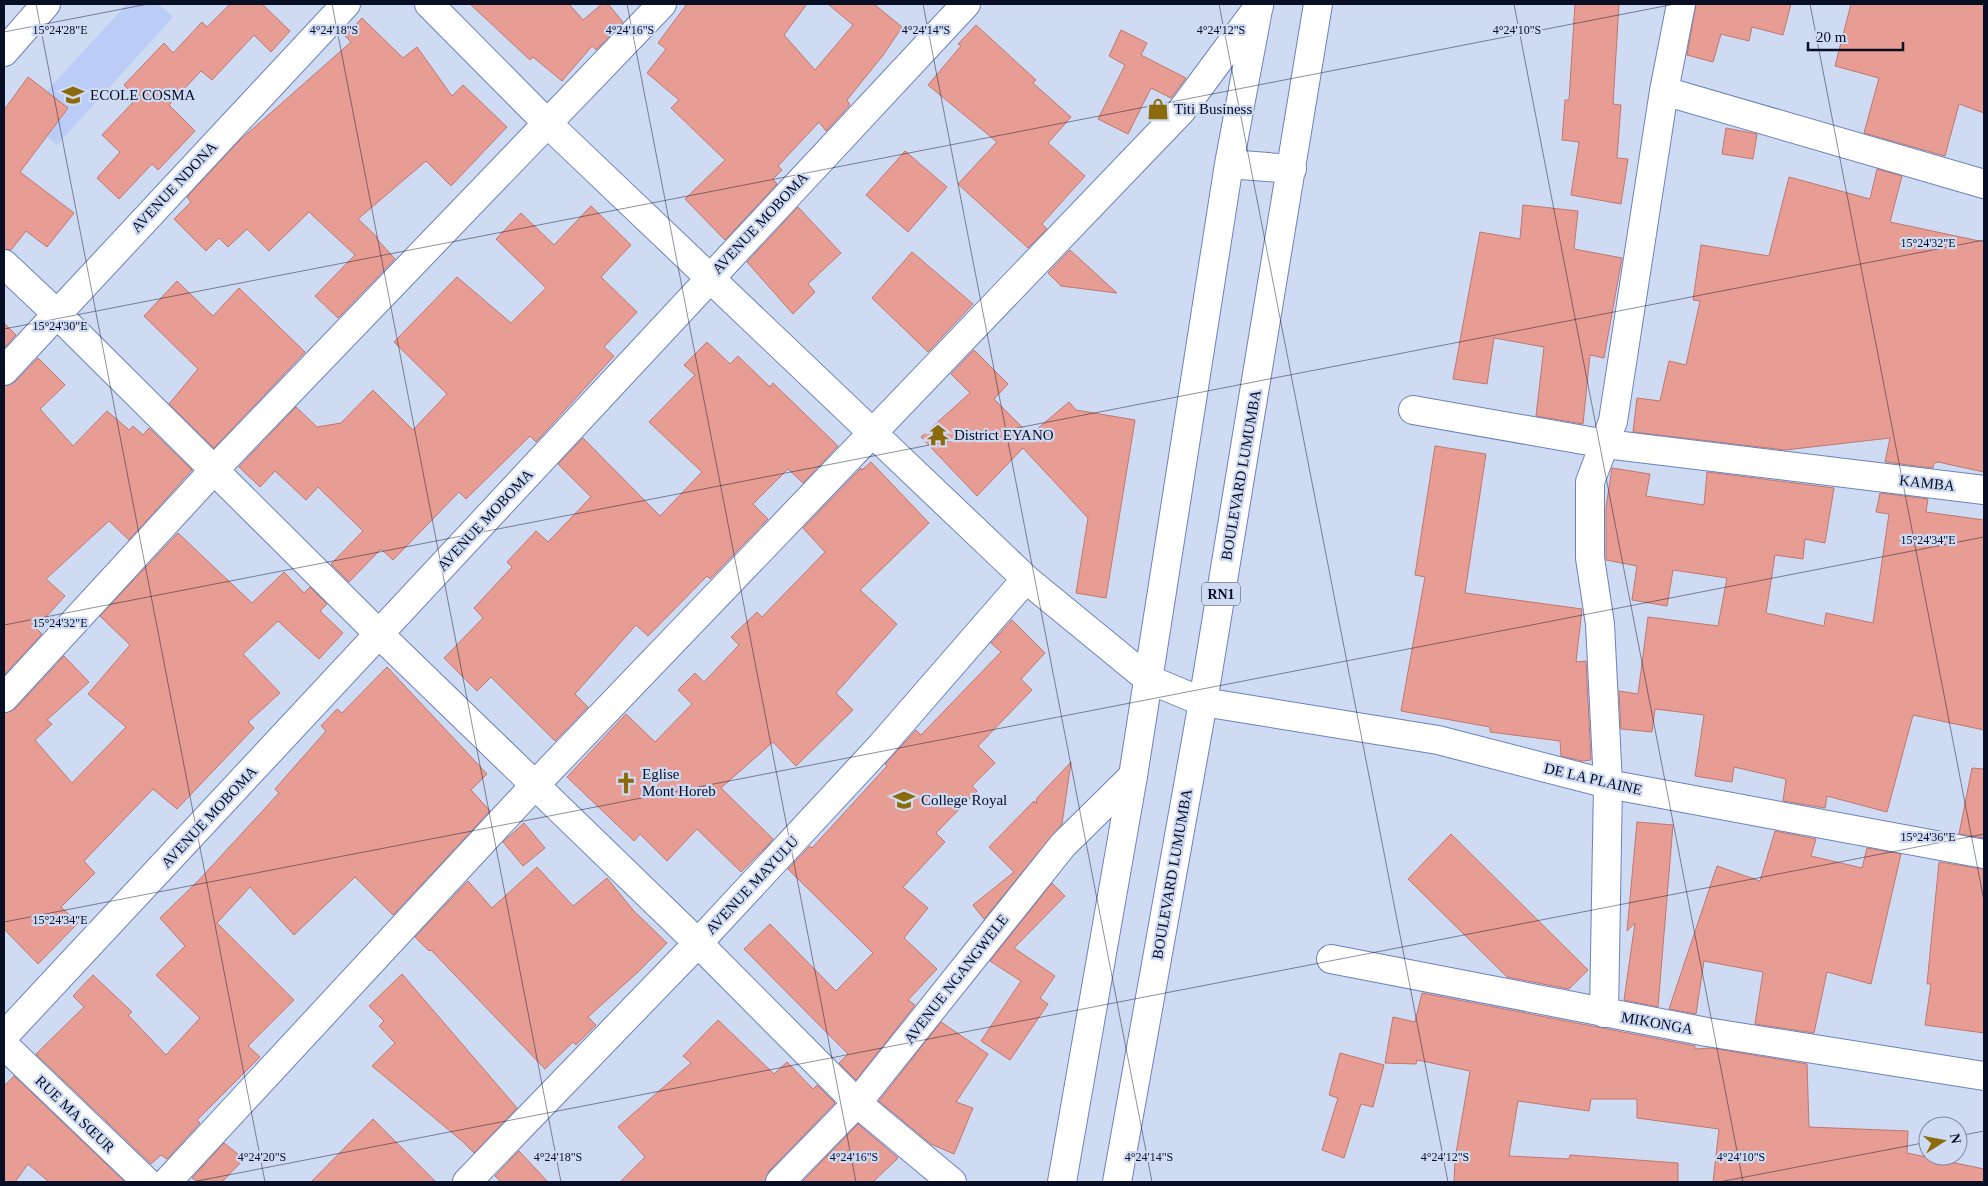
<svg xmlns="http://www.w3.org/2000/svg" width="1988" height="1186" font-family="'Times New Roman',serif">
<rect width="100%" height="100%" fill="#cfdaf3"/>
<!-- built -->
<path fill="#bbcdf7" d="M 127,4 L 158,4 L 173,17 L 57,145 L 22,118 Z"/>
<!-- building -->
<path fill="#e89d94" stroke="#bf776f" d="M 230,4 L 262,4 L 290,31 L 271,52 L 254,35 L 212,80 L 201,71 L 169,105 L 195,131 L 158,170 L 152,164 L 119,199 L 97,178 L 120,152 L 102,135 L 137,98 L 124,85 L 164,43 L 173,53 L 202,22 L 207,27 Z
M 470,4 L 569,4 L 583,20 L 602,4 L 608,4 L 623,22 L 596,50 L 592,46 L 562,81 L 533,57 L 530,60 Z
M 687,4 L 807,4 L 784,35 L 815,70 L 853,25 L 828,4 L 874,4 L 902,27 L 884,54 L 847,100 L 850,105 L 826,131 L 819,122 L 778,166 L 782,170 L 773,179 L 777,184 L 725,240 L 685,199 L 725,160 L 671,108 L 679,100 L 647,73 L 666,49 L 658,43 Z
M 1575,4 L 1619,4 L 1613,104 L 1621,105 L 1617,158 L 1628,159 L 1621,204 L 1571,195 L 1579,142 L 1562,140 L 1565,100 L 1569,100 Z
M 1696,4 L 1791,4 L 1783,35 L 1752,27 L 1749,41 L 1721,34 L 1713,62 L 1687,55 Z
M 1851,4 L 1984,4 L 1984,113 L 1959,104 L 1945,156 L 1864,133 L 1879,78 L 1835,66 Z
M 362,18 L 403,58 L 417,47 L 452,96 L 463,85 L 507,127 L 451,186 L 426,161 L 358,219 L 377,237 L 376,238 L 395,259 L 338,318 L 315,296 L 355,255 L 309,212 L 269,251 L 247,229 L 228,247 L 219,238 L 206,251 L 174,219 L 191,202 L 187,197 L 239,141 L 351,42 L 345,36 Z
M 976,25 L 1036,80 L 1033,83 L 1071,117 L 1048,143 L 1085,176 L 1042,224 L 1047,229 L 1028,248 L 958,184 L 997,142 L 928,85 L 961,46 L 958,44 Z
M 1121,30 L 1147,43 L 1141,55 L 1186,78 L 1171,98 L 1151,88 L 1128,134 L 1098,119 L 1125,65 L 1109,56 Z
M 28,77 L 68,108 L 20,172 L 74,213 L 47,247 L 26,231 L 11,250 L 4,249 L 4,110 Z
M 1726,128 L 1757,134 L 1753,159 L 1722,154 Z
M 905,151 L 947,187 L 908,232 L 866,195 Z
M 1877,169 L 1902,176 L 1890,222 L 1984,242 L 1984,472 L 1938,462 L 1934,463 L 1933,468 L 1885,462 L 1890,438 L 1785,450 L 1633,432 L 1637,398 L 1660,401 L 1669,361 L 1686,365 L 1700,301 L 1693,300 L 1701,245 L 1769,256 L 1789,177 L 1870,199 Z
M 1523,205 L 1578,211 L 1574,249 L 1622,258 L 1604,358 L 1590,355 L 1583,424 L 1536,416 L 1544,347 L 1494,338 L 1487,384 L 1453,379 L 1480,232 L 1520,239 Z
M 591,206 L 631,245 L 601,277 L 637,312 L 604,347 L 614,356 L 536,442 L 530,436 L 466,499 L 459,492 L 393,560 L 381,549 L 349,582 L 331,564 L 363,531 L 318,487 L 306,500 L 275,471 L 260,487 L 239,467 L 296,407 L 317,427 L 341,423 L 373,390 L 413,430 L 447,394 L 394,342 L 457,277 L 511,323 L 546,288 L 496,239 L 521,213 L 554,245 Z
M 798,207 L 841,253 L 808,284 L 815,292 L 793,314 L 747,262 Z
M 1070,250 L 1117,293 L 1061,286 L 1048,273 Z
M 912,252 L 973,304 L 928,352 L 872,298 Z
M 177,281 L 213,316 L 239,288 L 305,352 L 214,448 L 169,404 L 198,369 L 144,316 Z
M 4,323 L 16,335 L 4,348 Z
M 707,342 L 730,364 L 738,356 L 770,387 L 773,383 L 838,446 L 803,483 L 788,469 L 753,504 L 768,519 L 710,579 L 707,576 L 648,636 L 636,625 L 575,694 L 588,707 L 555,741 L 491,677 L 477,691 L 444,658 L 483,618 L 474,608 L 512,567 L 507,562 L 536,531 L 548,542 L 591,497 L 558,464 L 583,438 L 660,516 L 702,472 L 649,422 L 695,375 L 684,365 Z
M 974,350 L 1008,384 L 994,399 L 1030,435 L 1069,402 L 1076,410 L 1135,420 L 1106,598 L 1076,593 L 1088,518 L 1023,448 L 977,496 L 921,437 L 970,393 L 951,374 Z
M 38,358 L 65,385 L 40,409 L 73,446 L 107,411 L 129,430 L 133,426 L 143,435 L 149,428 L 192,470 L 129,540 L 109,521 L 46,579 L 65,596 L 36,628 L 42,634 L 4,675 L 4,386 L 15,382 Z
M 1435,446 L 1486,454 L 1465,593 L 1582,609 L 1576,662 L 1586,661 L 1591,760 L 1582,761 L 1561,756 L 1560,741 L 1490,732 L 1490,727 L 1401,711 L 1425,577 L 1415,575 Z
M 871,462 L 929,523 L 860,590 L 897,624 L 836,693 L 853,710 L 796,766 L 773,742 L 721,788 L 773,839 L 769,844 L 741,872 L 697,829 L 667,861 L 640,834 L 634,841 L 567,777 L 626,714 L 655,742 L 692,704 L 678,690 L 695,673 L 704,682 L 739,645 L 731,637 L 757,612 L 762,617 L 825,552 L 803,528 L 861,468 L 862,470 Z
M 1612,468 L 1650,474 L 1646,496 L 1704,505 L 1707,472 L 1834,488 L 1825,543 L 1805,539 L 1803,559 L 1775,555 L 1766,613 L 1824,626 L 1826,613 L 1873,623 L 1889,514 L 1876,512 L 1880,493 L 1928,499 L 1926,512 L 1984,520 L 1984,730 L 1913,715 L 1887,812 L 1827,796 L 1825,808 L 1783,801 L 1786,779 L 1734,767 L 1732,782 L 1695,776 L 1704,715 L 1655,709 L 1652,732 L 1621,729 L 1619,691 L 1638,694 L 1648,617 L 1718,626 L 1727,578 L 1673,570 L 1667,606 L 1632,600 L 1637,566 L 1606,560 L 1606,507 Z
M 178,533 L 252,603 L 284,572 L 304,593 L 310,587 L 327,604 L 320,611 L 343,633 L 319,659 L 278,621 L 243,654 L 280,693 L 248,722 L 254,728 L 177,809 L 153,789 L 84,861 L 95,873 L 61,907 L 78,923 L 38,964 L 4,929 L 4,713 L 15,709 L 64,656 L 89,682 L 47,720 L 52,724 L 35,740 L 72,783 L 126,727 L 88,694 L 130,645 L 100,616 Z
M 1012,620 L 1045,653 L 1021,679 L 1032,690 L 978,746 L 995,763 L 972,786 L 977,791 L 936,833 L 945,842 L 903,887 L 928,908 L 904,938 L 937,969 L 908,1000 L 915,1005 L 856,1080 L 839,1063 L 848,1054 L 744,949 L 770,924 L 836,991 L 873,953 L 788,869 L 810,846 L 812,848 L 887,766 L 885,764 L 916,730 L 921,735 L 1001,652 L 991,643 Z
M 387,667 L 487,774 L 471,790 L 490,811 L 393,915 L 355,877 L 294,935 L 250,887 L 217,923 L 294,1000 L 248,1046 L 260,1057 L 197,1120 L 200,1123 L 167,1159 L 161,1155 L 151,1164 L 36,1054 L 84,1007 L 73,996 L 93,975 L 132,1012 L 128,1015 L 166,1055 L 200,1018 L 156,975 L 185,946 L 160,918 L 199,880 L 279,793 L 275,789 L 326,731 L 321,726 L 337,709 L 342,713 Z
M 1071,762 L 1062,824 L 984,919 L 973,905 L 1014,872 L 989,847 L 1034,801 L 1036,804 L 1037,798 Z
M 1972,768 L 1984,769 L 1984,838 L 1959,834 Z
M 1637,822 L 1673,825 L 1658,1007 L 1624,1000 L 1635,923 L 1627,931 Z
M 524,823 L 545,848 L 523,866 L 503,842 Z
M 1775,831 L 1816,839 L 1811,856 L 1862,868 L 1867,848 L 1901,854 L 1871,984 L 1827,972 L 1814,1033 L 1755,1024 L 1763,972 L 1704,961 L 1696,1014 L 1669,1009 L 1717,866 L 1760,881 Z
M 1451,834 L 1588,970 L 1569,989 L 1507,977 L 1408,879 Z
M 1939,862 L 1984,869 L 1984,1033 L 1925,1025 L 1931,984 L 1927,984 Z
M 537,867 L 573,906 L 607,878 L 633,910 L 667,943 L 638,972 L 588,1017 L 596,1025 L 576,1045 L 573,1042 L 545,1069 L 431,950 L 429,951 L 415,937 L 468,881 L 492,908 Z
M 1052,883 L 1065,896 L 1014,948 L 1055,976 L 1040,998 L 1048,1004 L 1010,1060 L 981,1041 L 1021,981 L 990,961 Z
M 402,974 L 517,1108 L 474,1153 L 462,1141 L 372,1066 L 395,1043 L 379,1026 L 384,1021 L 369,1006 Z
M 1422,993 L 1695,1046 L 1695,1049 L 1711,1048 L 1807,1064 L 1809,1127 L 1908,1131 L 1907,1153 L 1984,1169 L 1984,1182 L 1713,1182 L 1719,1129 L 1637,1118 L 1637,1099 L 1591,1099 L 1589,1111 L 1518,1101 L 1509,1156 L 1569,1159 L 1570,1155 L 1678,1163 L 1678,1182 L 1454,1182 L 1455,1159 L 1470,1071 L 1417,1060 L 1416,1064 L 1385,1063 L 1393,1017 L 1415,1022 Z
M 718,1020 L 774,1074 L 787,1062 L 813,1089 L 817,1085 L 835,1103 L 769,1171 L 765,1182 L 620,1182 L 645,1157 L 618,1127 L 691,1063 L 683,1056 Z
M 941,1022 L 988,1054 L 956,1102 L 973,1108 L 954,1154 L 931,1144 L 879,1101 Z
M 1340,1053 L 1384,1065 L 1373,1107 L 1361,1104 L 1344,1158 L 1322,1150 L 1338,1098 L 1329,1095 Z
M 14,1076 L 125,1182 L 49,1182 L 28,1164 L 15,1182 L 4,1182 L 4,1086 Z
M 373,1119 L 436,1182 L 311,1182 Z
M 858,1124 L 898,1158 L 873,1182 L 802,1182 Z
M 224,1143 L 244,1159 L 222,1182 L 198,1182 L 192,1178 Z
M 519,1151 L 548,1182 L 501,1182 L 495,1176 Z"/>
<g fill="none" stroke-linecap="round" stroke-linejoin="round">
<!-- street casing -->
<g stroke="#6b83bc" stroke-width="30">
<path id="street" d="M 429,4 L 546,122 L 1026,579 L 1148,679 L 1203,702 L 1438,740 L 1608,784 L 1984,854
M 4,52 L 46,4
M 1664,91 L 1984,184
M 4,264 L 56,313 L 380,635 L 698,943 L 857,1103 L 952,1182
M 4,371 L 346,4
M 1413,410 L 1606,444 L 1984,490
M 4,698 L 214,470 L 662,4
M 1331,959 L 1707,1032 L 1984,1076
M 1604,1013 L 1608,784 L 1600,624 L 1590,558 L 1590,482 L 1613,421 L 1664,91 L 1681,4
M 4,1036 L 966,4
M 4,1045 L 147,1182
M 167,1182 L 534,786 L 1182,110 L 1259,6
M 467,1182 L 698,943 L 880,747 L 1026,579
M 780,1182 L 857,1103 L 1063,845 L 1133,776"/>
</g>
<!-- highway casing -->
<g stroke="#6b83bc" stroke-width="30">
<path id="highway" d="M 1229,164 L 1292,169
M 1062,1182 L 1133,776 L 1229,164 L 1259,4
M 1117,1182 L 1203,702 L 1318,4"/>
</g>
<!-- street -->
<use href="#street" stroke="#fff" stroke-width="28"/>
<!-- highway -->
<use href="#highway" stroke="#fff" stroke-width="28"/>
</g>
<!-- ticks -->
<path fill="none" stroke="#080f25" stroke-width="1" stroke-opacity="0.45" d="M 36,4 L 265,1182M 332,4 L 561,1182M 627,4 L 856,1182M 923,4 L 1152,1182M 1219,4 L 1448,1182M 1514,4 L 1743,1182M 1810,4 L 1984,901M 4,32 L 148,4M 4,329 L 1675,4M 4,625 L 1984,240M 4,922 L 1984,537M 1958,1136 L 1984,1131M 192,1182 L 1984,834M 1719,1182 L 1928,1142"/>
<!-- icons -->
<defs>
<g id="school-bare" transform="scale(1.725)"><path d="M0-5L7-2L0 1L-7-2ZM-4 1L0 2.5L4 1V4Q0 6-4 4Z" fill="#8c6b0c" stroke="#cfdaf3" stroke-width="2.5" paint-order="stroke"/></g>
<g id="shop-bare" transform="scale(1.725)"><path d="M-5-2.5h2.3a2.7 3.5 0 0 1 5.4 0H5L5.5 6h-11ZM-1.5-2.5h3a1.5 2.3 0 0 0-3 0Z" fill="#8c6b0c" stroke="#cfdaf3" stroke-width="2.5" paint-order="stroke"/></g>
<g id="temple-bare" transform="scale(1.725)"><path d="M0-6L5-2H3V0L6.5 2.5H4V6H1.5V3h-3V6H-4V2.5H-6.5L-3 0V-2H-5Z" fill="#8c6b0c" stroke="#cfdaf3" stroke-width="2.5" paint-order="stroke"/></g>
<g id="church-bare" transform="scale(1.725)"><path d="M-1.2-6h2.4v3.5h3.3v2.4h-3.3V6h-2.4V-.1h-3.3v-2.4h3.3Z" fill="#8c6b0c" stroke="#cfdaf3" stroke-width="2.5" paint-order="stroke"/></g>
</defs>
<g fill-rule="evenodd">
<use href="#school-bare" x="73" y="95"/>
<use href="#shop-bare" x="1158" y="109"/>
<use href="#temple-bare" x="938" y="435"/>
<use href="#church-bare" x="626" y="783"/>
<use href="#school-bare" x="904" y="800"/>
</g>
<g text-anchor="middle" dominant-baseline="central" stroke-width="4.5" stroke-linejoin="round" paint-order="stroke">
<!-- shield labels -->
<rect fill="#cfdaf3" stroke="#444c63" stroke-width="1" x="1202" y="582.5" width="38" height="23" rx="4"/>
<g font-size="14" font-weight="bold" fill="#080f25">
<text x="1221" y="594">RN1</text>
</g>
<!-- poi labels -->
<g font-size="15" fill="#080f25" stroke="#cfdaf3" text-anchor="start">
<text x="90" y="95">ECOLE COSMA</text>
<text x="1174" y="109">Titi Business</text>
<text x="954" y="435">District EYANO</text>
<text x="642" y="774">Eglise<tspan x="642" dy="17">Mont Horeb</tspan></text>
<text x="921" y="800">College Royal</text>
</g>
<!-- street labels -->
<g font-size="15" fill="#080f25" stroke="#cfdaf3">
<text transform="translate(174 187) rotate(-47)">AVENUE NDONA</text>
<text transform="translate(760 223) rotate(-47)">AVENUE MOBOMA</text>
<text transform="translate(1241 475) rotate(-80)">BOULEVARD LUMUMBA</text>
<text transform="translate(1927 483) rotate(6)">KAMBA</text>
<text transform="translate(485 520) rotate(-47)">AVENUE MOBOMA</text>
<text transform="translate(1593 779) rotate(13)">DE LA PLAINE</text>
<text transform="translate(209 817) rotate(-47)">AVENUE MOBOMA</text>
<text transform="translate(1172 874) rotate(-80)">BOULEVARD LUMUMBA</text>
<text transform="translate(752 885) rotate(-47)">AVENUE MAYULU</text>
<text transform="translate(956 979) rotate(-52)">AVENUE NGANGWELE</text>
<text transform="translate(1657 1023) rotate(10)">MIKONGA</text>
<text transform="translate(75 1114) rotate(44)">RUE MA SŒUR</text>
</g>
</g>
<g font-size="12" text-anchor="middle" fill="#080f25" stroke="#cfdaf3" stroke-width="4.5" stroke-linejoin="round" paint-order="stroke">
<text x="60" y="34">15°24'28"E</text>
<text x="334" y="34">4°24'18"S</text>
<text x="630" y="34">4°24'16"S</text>
<text x="926" y="34">4°24'14"S</text>
<text x="1221" y="34">4°24'12"S</text>
<text x="1517" y="34">4°24'10"S</text>
<text x="1928" y="247">15°24'32"E</text>
<text x="60" y="330">15°24'30"E</text>
<text x="1928" y="544">15°24'34"E</text>
<text x="60" y="627">15°24'32"E</text>
<text x="1928" y="841">15°24'36"E</text>
<text x="60" y="924">15°24'34"E</text>
<text x="262" y="1161">4°24'20"S</text>
<text x="558" y="1161">4°24'18"S</text>
<text x="854" y="1161">4°24'16"S</text>
<text x="1149" y="1161">4°24'14"S</text>
<text x="1445" y="1161">4°24'12"S</text>
<text x="1741" y="1161">4°24'10"S</text>
</g>
<!-- border -->
<rect width="1988" height="1186" fill="none" stroke="#080f25" stroke-width="10"/>
<!-- north arrow -->
<g transform="translate(1943 1141) rotate(79)"><circle r="24" fill="#cfdaf3" stroke="#7f89a1"/>
<path d="M0-4L9 19L0 12L-9 19Z" fill="#8c6b0c"/>
<text y="-8" font-size="14" font-weight="bold" text-anchor="middle" fill="#080f25">N</text>
</g>
<!-- scale -->
<path d="M1808 42v8h95v-8" fill="none" stroke="#080f25" stroke-width="2.5"/>
<text x="1816" y="42" font-size="15" fill="#080f25" stroke="#cfdaf3" stroke-width="4" paint-order="stroke">20 m</text>
</svg>
